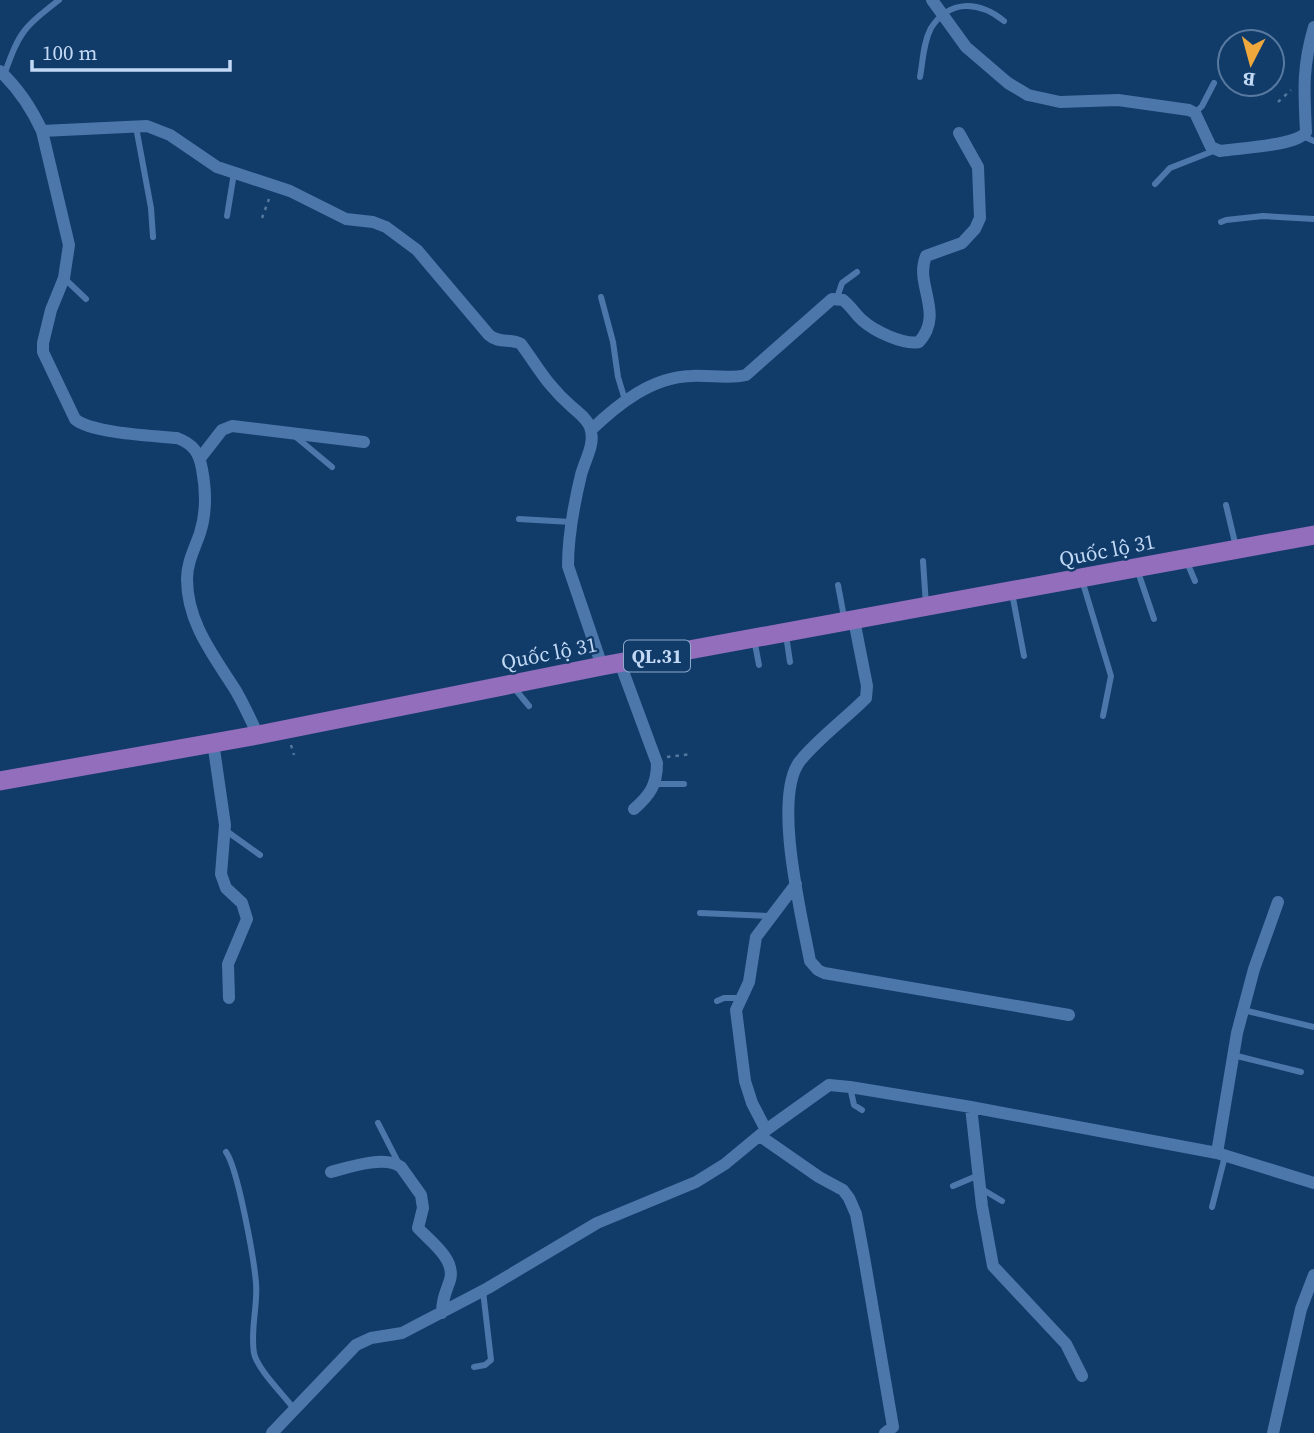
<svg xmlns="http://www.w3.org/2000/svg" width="1314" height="1433" font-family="'Source Serif 4',serif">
<rect width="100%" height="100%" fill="#113b69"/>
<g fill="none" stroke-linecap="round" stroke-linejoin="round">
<!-- path -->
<path stroke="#54779e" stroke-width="2.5" stroke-dasharray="3.5 5" stroke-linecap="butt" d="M 1278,102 L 1291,90
M 262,218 L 269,199
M 291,745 L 294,755
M 667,757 L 692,754"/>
<!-- service -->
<path stroke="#4c77aa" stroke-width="6" d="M 4,75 C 20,31 22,29 59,0
M 920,77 C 923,61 923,43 931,28 C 949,0 978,0 1004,21
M 1195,113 L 1202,106 L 1214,83
M 136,127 L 151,208 L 153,237
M 1303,136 L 1314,141
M 1155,184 L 1170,168 L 1216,150
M 227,216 L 234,173
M 1221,222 L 1226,220 L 1263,216 L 1314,219
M 65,279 L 86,299
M 601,297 L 613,342 L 618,377 L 625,400
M 837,298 L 842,283 L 857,272
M 296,437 L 332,467
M 1226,505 L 1236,547
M 519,519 L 571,522
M 1186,560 L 1195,581
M 923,561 L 926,605
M 1137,569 L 1154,619
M 1082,580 L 1111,676 L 1103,716
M 838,585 L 844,617
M 1012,593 L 1024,656
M 786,635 L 790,662
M 754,639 L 759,665
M 515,689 L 529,706
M 655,784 L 684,784
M 225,830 L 260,855
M 700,913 L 770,916
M 717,1001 L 724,998 L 742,998
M 1243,1010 L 1314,1027
M 1233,1055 L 1301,1072
M 850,1087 L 854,1105 L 862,1110
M 378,1123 L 399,1164
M 226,1152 C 238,1169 254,1259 256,1283 C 258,1306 250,1330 254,1353 C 257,1369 284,1395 294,1409
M 953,1186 L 979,1175
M 980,1188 L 1002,1201
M 1212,1207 L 1225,1156
M 474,1367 L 485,1365 L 491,1360 L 483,1291"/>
<!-- minor -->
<path stroke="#4c77aa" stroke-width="12" d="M 932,0 L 966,47 L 1008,83 L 1028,95 L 1060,102 L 1118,100 L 1189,110 L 1195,113 L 1211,147 L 1220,151 C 1239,148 1297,146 1306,132 C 1304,91 1302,68 1314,27
M 0,71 C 17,87 32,109 42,131 L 69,245 L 64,278 L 51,310 L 43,343 L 43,352 L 75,419 C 90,433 154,436 177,438 C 193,444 199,452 202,469 C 206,490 207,511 200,533 C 195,548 187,562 187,579 C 187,623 214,656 236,691 C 244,705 251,720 258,735
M 42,131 L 147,126 L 170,135 L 217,167 L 290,191 L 346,219 L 373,222 L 386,227 L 417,250 L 489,335 C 499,344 510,338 521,344 C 540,370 547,385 572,407 C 579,413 587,419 590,427 C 596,444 585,459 581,475 C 574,504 568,536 568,566 L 602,666
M 591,430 C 618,404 652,377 691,376 C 709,375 730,379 746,375 L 832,299 L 843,300 C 851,306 855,314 862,320 C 874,331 903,345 919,342 C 945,313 914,285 926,256 L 962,243 L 975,229 L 980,218 L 978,167 L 959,133
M 201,457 L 222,430 L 232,426 L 364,442
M 854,620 L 867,686 L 866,698 C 845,719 819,738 800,761 C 772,797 802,917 810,961 L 818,970 L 824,973 L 1069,1015
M 620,663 L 657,763 C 657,785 650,795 634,809
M 213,742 L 225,825 L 221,874 L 226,888 L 242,903 L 247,919 L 228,964 L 229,998
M 971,1107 L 982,1206 L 993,1266 L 1066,1344 L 1082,1376
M 766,1130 L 752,1103 L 745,1081 L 736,1010 L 749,982 L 756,937 L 796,884
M 760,1136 L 819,1177 L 843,1190 L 849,1198 L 856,1214 L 864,1257 L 893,1427 L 885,1433
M 1217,1153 L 1237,1033 L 1254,969 L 1278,902
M 331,1172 C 349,1167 386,1155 401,1167 L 421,1195 L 423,1208 L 418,1228 C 430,1241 456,1259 450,1280 C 446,1292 442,1299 442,1313
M 272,1433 L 356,1345 L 371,1338 L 402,1333 L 488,1288 L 597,1223 L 696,1182 L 725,1164 L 766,1130 L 829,1085 L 850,1087 L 971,1107 L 1217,1153 L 1314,1183
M 1273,1433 L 1301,1309 L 1314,1275"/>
<!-- trunk -->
<path stroke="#926ebc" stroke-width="19" d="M 0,781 L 258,735 L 602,666 L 1314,535"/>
</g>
<g text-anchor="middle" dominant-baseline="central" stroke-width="5" stroke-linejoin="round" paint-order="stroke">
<!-- shield labels -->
<rect fill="#113b69" stroke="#8daacb" stroke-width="2" x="624" y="640.5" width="66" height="31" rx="5"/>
<g font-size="19" font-weight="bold" fill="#c2d9f5">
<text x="657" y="656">QL.31</text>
</g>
<!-- street labels -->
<g font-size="21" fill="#c2d9f5" stroke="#113b69">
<text transform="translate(1107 550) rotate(-11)">Quốc lộ 31</text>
<text transform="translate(549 653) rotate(-11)">Quốc lộ 31</text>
</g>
</g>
<!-- north arrow -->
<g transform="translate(1251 63) rotate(186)"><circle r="33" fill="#113b69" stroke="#587aa1" stroke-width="2"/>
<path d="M0-5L12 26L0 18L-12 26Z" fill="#eea83c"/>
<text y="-10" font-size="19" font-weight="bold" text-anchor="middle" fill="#c2d9f5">B</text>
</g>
<!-- scale -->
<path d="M32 60v10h198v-10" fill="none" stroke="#c2d9f5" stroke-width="3.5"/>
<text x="42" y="60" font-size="21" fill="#c2d9f5" stroke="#113b69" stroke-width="5" paint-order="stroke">100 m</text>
</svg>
